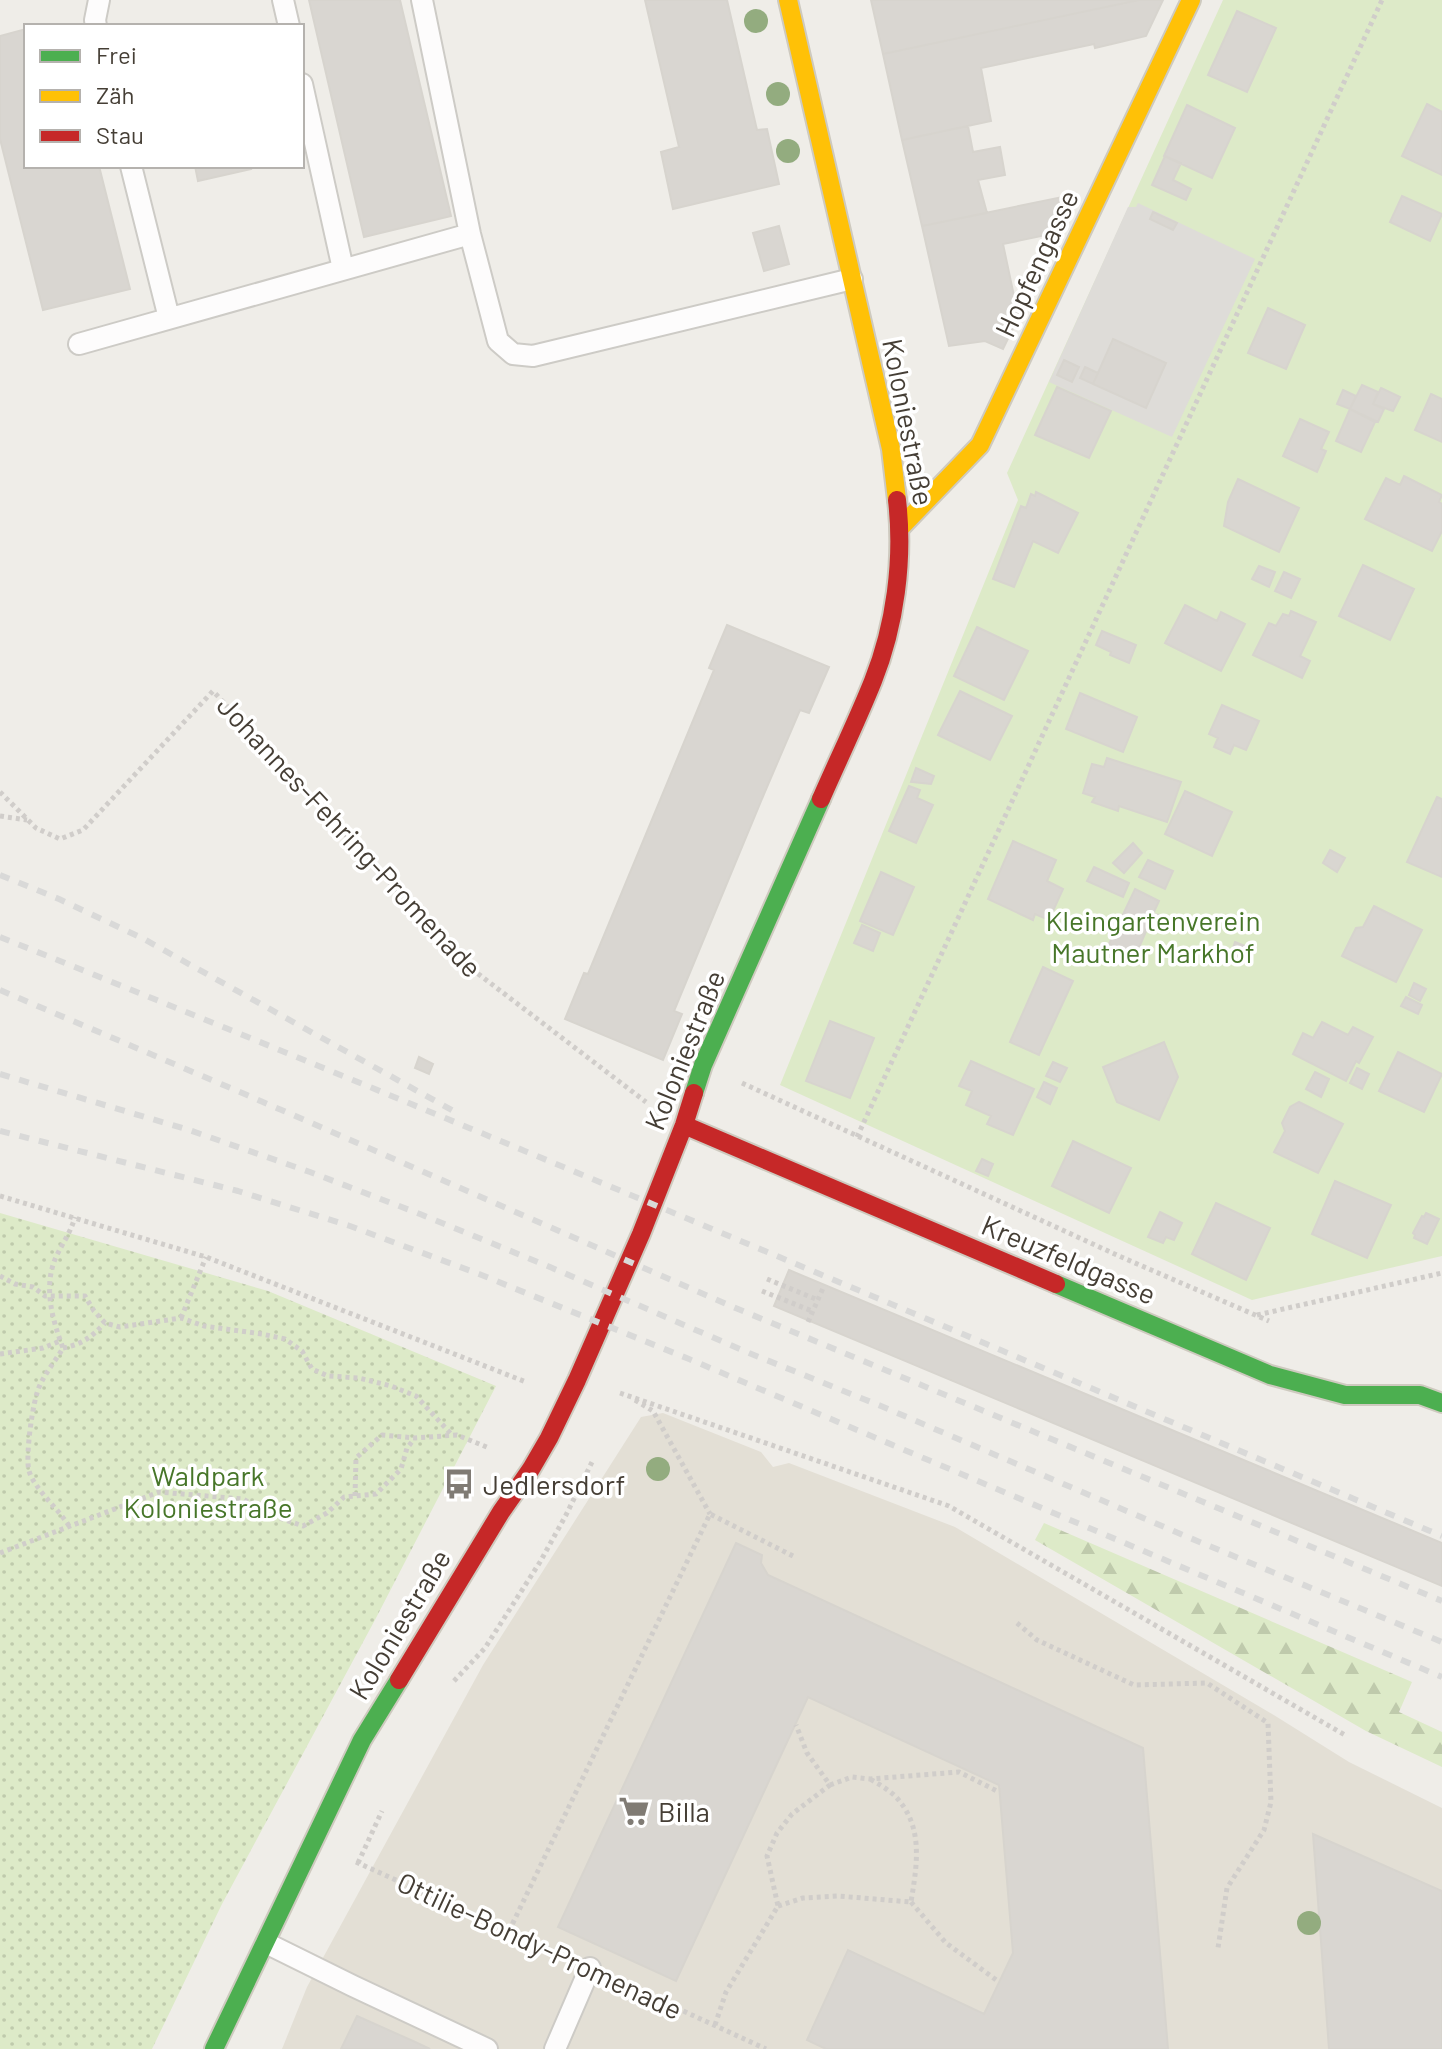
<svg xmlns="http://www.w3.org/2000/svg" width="1442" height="2049" font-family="Barlow,sans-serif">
<defs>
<pattern id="forest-firs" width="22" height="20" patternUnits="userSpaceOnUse" patternTransform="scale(2)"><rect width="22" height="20" fill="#ddeac8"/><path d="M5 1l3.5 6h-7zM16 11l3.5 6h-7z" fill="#bfcaac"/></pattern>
<pattern id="park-dots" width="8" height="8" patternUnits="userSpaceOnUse" patternTransform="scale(2)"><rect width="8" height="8" fill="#ddeac8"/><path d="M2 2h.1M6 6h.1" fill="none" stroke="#bfcaac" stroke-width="1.8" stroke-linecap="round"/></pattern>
</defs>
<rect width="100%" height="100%" fill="#efede8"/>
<!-- residential -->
<path fill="#e3dfd5" d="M 663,1413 L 761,1452 L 773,1467 L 789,1463 L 955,1527 L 1277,1717 L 1349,1762 L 1442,1808 L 1442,2049 L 282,2049 L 307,1987 L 483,1665 L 641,1417 Z"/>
<!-- forest -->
<path fill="url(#forest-firs)" d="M 1044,1523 L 1412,1682 L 1399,1712 L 1442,1732 L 1442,1767 L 1366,1731 L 1035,1540 Z"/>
<!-- park -->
<path fill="url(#park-dots)" d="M 0,1213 L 268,1291 L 496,1386 L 376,1618 L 222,1904 L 152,2049 L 0,2049 Z"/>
<!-- garden -->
<path fill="#ddeac8" d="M 1223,0 L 1442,0 L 1442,1256 L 1252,1300 L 780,1085 L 1018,500 L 1007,473 Z"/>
<!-- parking -->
<path fill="#dedcd8" d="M 1138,203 L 1255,259 L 1172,437 L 1049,382 L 1128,207 L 1136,207 Z"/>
<!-- building -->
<path fill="#d9d6d1" stroke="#d7d4ce" stroke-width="2" d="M 309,0 L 400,0 L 451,216 L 364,237 Z
M 645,0 L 727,0 L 757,130 L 767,129 L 779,184 L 673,209 L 661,152 L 679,147 Z
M 871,0 L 1139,0 L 883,54 Z
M 1139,0 L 1163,0 L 1146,36 L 1095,48 L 1094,44 L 981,68 L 991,121 L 902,140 L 883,54 Z
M 1237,11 L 1276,28 L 1247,92 L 1208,75 Z
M 26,29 L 26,166 L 99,166 L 130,289 L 43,310 L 0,139 L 0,36 Z
M 1427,104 L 1442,112 L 1442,175 L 1402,156 Z
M 1187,105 L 1235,128 L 1212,178 L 1164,156 Z
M 968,126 L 973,152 L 1000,147 L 1005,175 L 978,180 L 987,213 L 922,226 L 902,140 Z
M 1165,156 L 1181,163 L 1173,180 L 1191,189 L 1186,200 L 1152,185 Z
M 195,166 L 250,166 L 251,169 L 198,181 Z
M 1072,195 L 1056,233 L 1003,244 L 1014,296 L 1029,295 L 1003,349 L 985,341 L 949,346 L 922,226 Z
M 1402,196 L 1442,214 L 1430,241 L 1390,222 Z
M 1153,212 L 1177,223 L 1173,230 L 1150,219 Z
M 779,226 L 789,264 L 764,271 L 753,233 Z
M 1268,308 L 1305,325 L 1286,369 L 1248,353 Z
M 1113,339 L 1166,363 L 1146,408 L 1093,384 Z
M 1064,360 L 1079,367 L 1072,382 L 1057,375 Z
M 1085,367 L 1098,373 L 1093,384 L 1080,378 Z
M 1362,385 L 1378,392 L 1373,404 L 1384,409 L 1378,422 L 1350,409 Z
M 1057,387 L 1111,411 L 1089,458 L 1035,435 Z
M 1381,388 L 1400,397 L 1393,411 L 1373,404 Z
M 1343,390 L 1356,396 L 1350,409 L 1337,404 Z
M 1431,394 L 1442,399 L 1442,442 L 1415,430 Z
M 1350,409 L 1375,422 L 1361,452 L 1336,441 Z
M 1300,419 L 1329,432 L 1321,449 L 1326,451 L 1317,472 L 1283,456 Z
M 1404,476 L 1442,495 L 1439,502 L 1442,504 L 1442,531 L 1432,551 L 1365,519 L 1386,478 L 1400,485 Z
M 1238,479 L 1299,508 L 1279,552 L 1224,526 L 1228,502 Z
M 1036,492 L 1078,513 L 1058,553 L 1033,541 L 1014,587 L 993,579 L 1021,506 L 1026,508 L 1031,494 L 1035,496 Z
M 1363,565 L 1414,589 L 1390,640 L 1339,616 Z
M 1259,566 L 1275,572 L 1269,587 L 1252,579 Z
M 1284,572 L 1300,579 L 1291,598 L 1275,591 Z
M 1185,605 L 1217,621 L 1221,612 L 1245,624 L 1221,671 L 1165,643 Z
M 1291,611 L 1316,622 L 1300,656 L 1310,661 L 1302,678 L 1253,655 L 1269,623 L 1276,626 L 1283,614 L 1289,616 Z
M 727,625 L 829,667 L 809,713 L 800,710 L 764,794 L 674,1011 L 682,1014 L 663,1060 L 565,1019 L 584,973 L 588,974 L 714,670 L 709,668 Z
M 977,627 L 1028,651 L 1004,700 L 954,676 Z
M 1102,631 L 1136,645 L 1129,663 L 1110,655 L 1111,652 L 1096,645 Z
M 960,691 L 1012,716 L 990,760 L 938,735 Z
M 1080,693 L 1137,717 L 1123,752 L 1066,729 Z
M 1222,705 L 1259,721 L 1246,750 L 1234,745 L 1230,754 L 1214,747 L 1218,738 L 1209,734 Z
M 1107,758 L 1181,782 L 1167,822 L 1119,806 L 1118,811 L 1092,802 L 1095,797 L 1083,793 L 1092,764 L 1104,767 Z
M 916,768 L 934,776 L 931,784 L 911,782 Z
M 909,786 L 920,790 L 917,798 L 933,805 L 916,843 L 889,831 Z
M 1185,791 L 1232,812 L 1212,856 L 1165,834 Z
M 1437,797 L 1442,799 L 1442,877 L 1407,862 Z
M 1013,841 L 1056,860 L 1047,881 L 1063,889 L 1049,920 L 1035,914 L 1033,920 L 988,899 Z
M 1133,843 L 1142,853 L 1124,873 L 1113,863 Z
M 1330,850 L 1345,858 L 1337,872 L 1323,863 Z
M 1148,860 L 1173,871 L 1165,889 L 1139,877 Z
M 1094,867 L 1129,883 L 1123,897 L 1087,881 Z
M 881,872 L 914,887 L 893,935 L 860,921 Z
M 1135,889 L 1159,901 L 1153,914 L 1159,915 L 1151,932 L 1147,929 L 1135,957 L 1109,944 Z
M 1374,906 L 1422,930 L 1396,982 L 1342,956 L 1356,928 L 1363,927 Z
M 862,925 L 880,933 L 873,951 L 854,943 Z
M 1235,942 L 1245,946 L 1240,961 L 1230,957 Z
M 1043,967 L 1073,981 L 1039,1055 L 1010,1042 Z
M 1414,983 L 1426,989 L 1420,1001 L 1409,995 Z
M 1406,997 L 1422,1005 L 1418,1014 L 1401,1006 Z
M 830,1021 L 874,1038 L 850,1098 L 806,1081 Z
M 1322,1022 L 1348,1035 L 1353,1027 L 1373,1037 L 1359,1063 L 1356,1061 L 1346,1081 L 1293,1054 L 1303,1033 L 1313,1038 Z
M 1164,1042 L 1178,1077 L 1159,1120 L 1117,1102 L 1103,1067 Z
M 1398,1052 L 1442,1074 L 1424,1112 L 1379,1091 Z
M 419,1057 L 433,1064 L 429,1074 L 415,1068 Z
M 971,1061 L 1034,1089 L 1013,1135 L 987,1124 L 991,1116 L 966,1105 L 972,1091 L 959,1086 Z
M 1053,1062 L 1067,1068 L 1060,1082 L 1046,1076 Z
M 1357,1068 L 1369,1074 L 1362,1089 L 1350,1083 Z
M 1315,1072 L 1329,1079 L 1321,1097 L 1306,1089 Z
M 1044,1082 L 1057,1088 L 1050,1104 L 1037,1097 Z
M 1299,1102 L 1343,1124 L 1318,1173 L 1274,1152 L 1285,1131 L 1282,1123 L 1290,1107 Z
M 1073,1141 L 1131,1168 L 1109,1213 L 1052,1186 Z
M 982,1159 L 993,1164 L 988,1176 L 976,1171 Z
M 1335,1181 L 1391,1205 L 1367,1258 L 1312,1234 Z
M 1216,1203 L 1270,1228 L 1246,1280 L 1192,1254 Z
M 1160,1212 L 1182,1223 L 1174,1240 L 1166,1237 L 1163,1243 L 1148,1237 Z
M 1426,1213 L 1439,1219 L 1427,1244 L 1414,1238 L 1415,1235 L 1413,1233 L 1422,1216 L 1424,1217 Z
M 789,1270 L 1442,1543 L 1442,1586 L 774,1306 Z
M 736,1543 L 762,1555 L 761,1563 L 768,1575 L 1143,1748 L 1168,2049 L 826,2049 L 807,2040 L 848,1950 L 984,2014 L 1013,1953 L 999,1785 L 808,1697 L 676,1981 L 558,1927 Z
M 1313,1834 L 1442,1891 L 1442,2049 L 1329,2049 Z
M 357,2016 L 413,2041 L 430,2049 L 341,2049 Z"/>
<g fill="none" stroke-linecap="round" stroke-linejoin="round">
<!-- lane casing -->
<g stroke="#cdcbc6" stroke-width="24">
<path id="lane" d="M 283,0 L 289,26
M 422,0 L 470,234 L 498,341 L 513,354 L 533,356 L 852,279
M 96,26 L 95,20 L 99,0
M 302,84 L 343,269
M 131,166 L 169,318
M 79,344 L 470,234
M 266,1943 L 353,1986 L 487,2049
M 555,2049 L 590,1968"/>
</g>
<!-- fast casing -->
<g stroke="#cecabf" stroke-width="22">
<path id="fast" d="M 694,1093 L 703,1065 L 821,799
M 1056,1284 L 1270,1375 L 1345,1395 L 1420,1395 L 1442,1403
M 214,2049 L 362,1740 L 399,1680"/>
</g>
<!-- slow casing -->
<g stroke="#cecabf" stroke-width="22">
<path id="slow" d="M 788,0 L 891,449 L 897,500
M 900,528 L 980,445 L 1191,0"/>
</g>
<!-- jam casing -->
<g stroke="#cecabf" stroke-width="22">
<path id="jam" d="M 821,799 C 838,760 857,721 873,681 C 895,626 904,560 897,500
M 684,1125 L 1056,1284
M 399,1680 L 501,1512 L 531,1469 L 549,1438 L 577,1380 L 641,1234 L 684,1125 L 694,1093"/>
</g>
<!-- path -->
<path stroke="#d0cdca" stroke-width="5" stroke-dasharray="4 4" stroke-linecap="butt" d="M 0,792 L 36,828 L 60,839 L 83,830 L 213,691 L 464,963 L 646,1102
M 0,816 L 27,820
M 742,1083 L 1119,1256 L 1269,1321
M 857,1137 L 1382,0
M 0,1196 L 206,1257 L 526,1382
M 0,1276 L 15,1284 L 33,1287 L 45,1296 L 85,1296 L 94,1311 L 105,1323 L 120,1327 L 181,1318 L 204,1326 L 262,1334 L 285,1339 L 302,1351 L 312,1369 L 328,1376 L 359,1378 L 391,1386 L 416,1396 L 452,1435
M 767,1279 L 818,1300
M 762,1291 L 812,1311
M 1257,1315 L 1442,1273
M 181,1318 L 206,1257
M 808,1322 L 824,1286
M 63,1348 C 83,1344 91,1337 105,1323
M 0,1354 L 43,1348 L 60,1341
M 620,1393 L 949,1506 L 1345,1735
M 635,1400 L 653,1411 L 710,1514
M 355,1496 L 356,1458 L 382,1435 L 415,1438 L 457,1435 L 489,1448
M 69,1526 C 58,1508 35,1490 29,1471 C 25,1456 33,1398 40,1385 C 46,1372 56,1360 63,1348 C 52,1319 43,1286 56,1257 C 63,1242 70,1234 75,1217
M 0,1553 L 159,1492 L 243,1499 L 274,1516 L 303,1526 L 327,1513 L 344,1497 L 376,1494 L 401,1469 L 407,1448 L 415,1438
M 1017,1623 L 1037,1640 L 1134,1685 L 1207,1683 L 1268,1723 L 1271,1802 L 1264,1830 L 1227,1888 L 1218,1948
M 454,1681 L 485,1648 L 540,1562 L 566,1515 L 593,1460
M 830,1785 L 852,1777 L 870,1779 L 959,1772 L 999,1792
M 356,1862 L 562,1955
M 358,1863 L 382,1811
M 911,1902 L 946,1943 L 999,1982
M 778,1906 L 803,1898 L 838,1896 L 911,1902 C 917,1865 924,1827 896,1797 C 889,1790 879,1784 870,1779
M 509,1931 L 710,1514 L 793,1556
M 618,1981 L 766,2049
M 715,2025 L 726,1992 L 778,1906 L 767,1856 L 777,1833 L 792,1814 L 830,1785 L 807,1753 L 796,1725"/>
<!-- lane -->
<use href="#lane" stroke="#fdfcfc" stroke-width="20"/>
<!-- fast -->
<use href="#fast" stroke="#4caf50" stroke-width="18"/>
<!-- slow -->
<use href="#slow" stroke="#ffc107" stroke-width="18"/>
<!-- jam -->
<use href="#jam" stroke="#c62828" stroke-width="18"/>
<!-- rail -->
<path stroke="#d9d9d8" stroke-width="6" stroke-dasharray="10 10" stroke-linecap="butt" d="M 0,875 L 59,899 L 142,938 L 457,1113
M 0,937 C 483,1130 962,1334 1442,1536
M 0,990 L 247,1095 L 738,1309 L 1442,1601
M 0,1074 L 189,1130 L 310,1172 L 420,1214 L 550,1267 L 749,1353 L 881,1406 L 1190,1538 L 1442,1642
M 0,1131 L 238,1191 L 350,1226 L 479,1274 L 689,1359 L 1442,1677"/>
</g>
<!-- trees -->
<g fill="#93ac7f">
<circle cx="756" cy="21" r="12"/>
<circle cx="778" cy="94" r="12"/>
<circle cx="788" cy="151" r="12"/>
<circle cx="658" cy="1469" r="12"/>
<circle cx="1309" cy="1923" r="12"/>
</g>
<!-- icons -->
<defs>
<g id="bus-bare" transform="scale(2.4)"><path d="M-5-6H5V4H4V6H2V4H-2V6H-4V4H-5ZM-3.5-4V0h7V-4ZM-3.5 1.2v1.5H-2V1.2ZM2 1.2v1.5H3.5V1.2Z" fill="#807b74" stroke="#fff" stroke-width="2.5" paint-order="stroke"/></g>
<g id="supermarket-bare" transform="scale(2.4)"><path d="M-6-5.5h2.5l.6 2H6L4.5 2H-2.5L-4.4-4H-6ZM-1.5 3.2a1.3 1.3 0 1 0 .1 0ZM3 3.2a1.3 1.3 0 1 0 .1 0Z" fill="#807b74" stroke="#fff" stroke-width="2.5" paint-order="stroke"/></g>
</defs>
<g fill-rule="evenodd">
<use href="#bus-bare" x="459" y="1484"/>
<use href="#supermarket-bare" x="634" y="1811"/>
</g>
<g text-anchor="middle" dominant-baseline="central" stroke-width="7" stroke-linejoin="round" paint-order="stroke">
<!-- street labels -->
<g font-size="28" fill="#453e35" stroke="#fff">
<text transform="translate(1036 263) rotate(-65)">Hopfengasse</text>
<text transform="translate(909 422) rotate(79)">Koloniestraße</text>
<text transform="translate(350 836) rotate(47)">Johannes-Fehring-Promenade</text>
<text transform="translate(684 1050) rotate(-68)">Koloniestraße</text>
<text transform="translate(1069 1259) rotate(23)">Kreuzfeldgasse</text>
<text transform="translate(399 1624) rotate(-59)">Koloniestraße</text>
<text transform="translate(540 1945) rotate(25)">Ottilie-Bondy-Promenade</text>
</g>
<!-- park labels -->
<g font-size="28" fill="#477629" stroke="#fff">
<text x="1153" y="920">Kleingartenverein<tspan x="1153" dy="32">Mautner Markhof</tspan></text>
<text x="208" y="1475">Waldpark<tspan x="208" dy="32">Koloniestraße</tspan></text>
</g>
<!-- poi labels -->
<g font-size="28" fill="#453e35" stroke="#fff" text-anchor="start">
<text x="483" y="1484">Jedlersdorf</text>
<text x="658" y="1811">Billa</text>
</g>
</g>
<!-- legend -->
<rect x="24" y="24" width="280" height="144" fill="#ffffff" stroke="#b5b2ae" stroke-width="2"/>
<rect x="40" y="50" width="40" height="12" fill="#4caf50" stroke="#b5b2ae" stroke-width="2"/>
<text x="96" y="64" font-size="24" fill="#453e35">Frei</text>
<rect x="40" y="90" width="40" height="12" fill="#ffc107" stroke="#b5b2ae" stroke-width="2"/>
<text x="96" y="104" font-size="24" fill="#453e35">Zäh</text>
<rect x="40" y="130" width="40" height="12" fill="#c62828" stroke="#b5b2ae" stroke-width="2"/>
<text x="96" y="144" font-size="24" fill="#453e35">Stau</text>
</svg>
